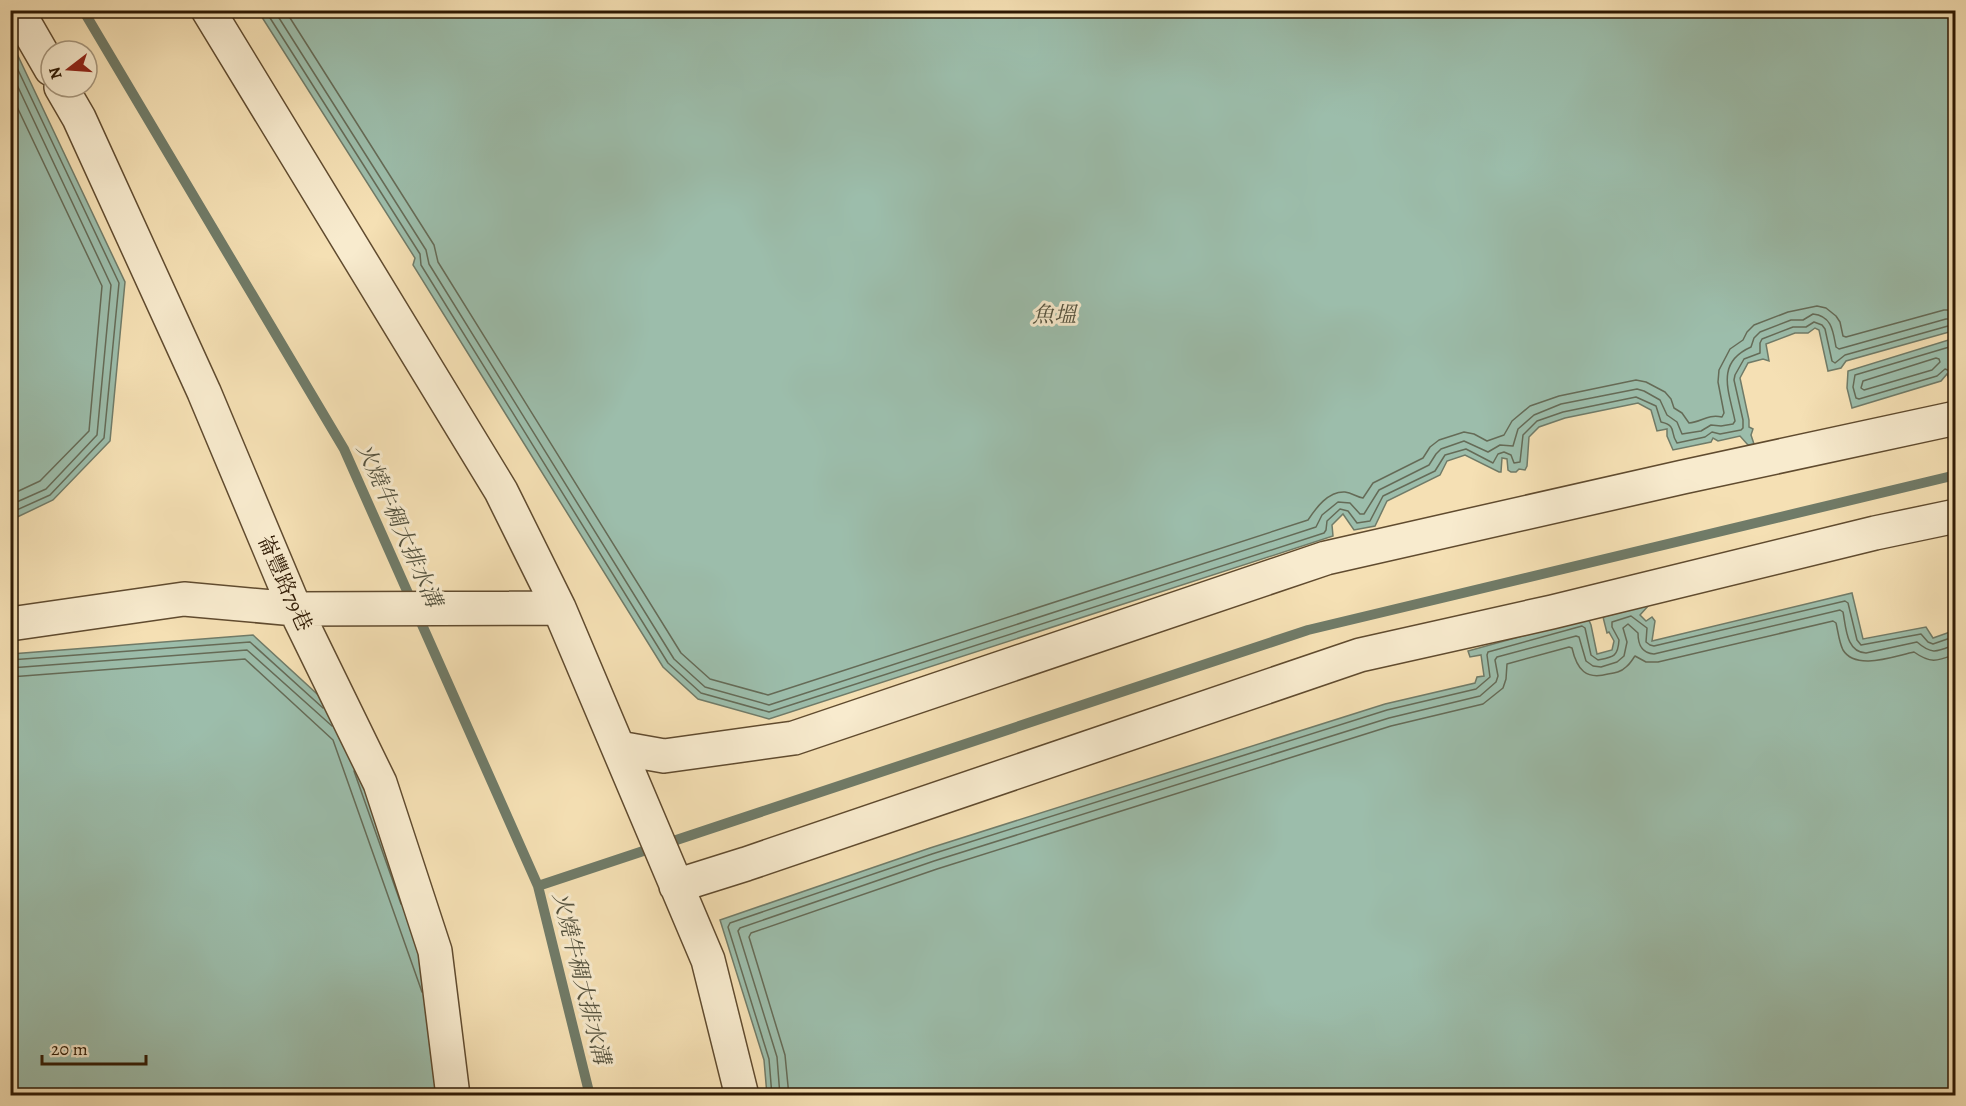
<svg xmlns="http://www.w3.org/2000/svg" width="1966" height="1106" font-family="Alegreya,'Noto Serif TC',serif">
<rect width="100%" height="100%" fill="#f5e0b4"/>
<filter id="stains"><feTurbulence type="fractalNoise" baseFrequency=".00333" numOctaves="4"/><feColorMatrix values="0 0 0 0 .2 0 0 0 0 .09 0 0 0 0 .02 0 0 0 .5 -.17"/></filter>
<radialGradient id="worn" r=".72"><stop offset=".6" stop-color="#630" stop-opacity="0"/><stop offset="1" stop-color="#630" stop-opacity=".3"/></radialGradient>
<!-- water -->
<path fill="#9cbdab" stroke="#707b68" stroke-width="1.5" d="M 258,11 L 1955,11 L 1955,331 L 1954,333 L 1949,332 L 1846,361 L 1841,368 L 1828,371 L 1819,330 L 1815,328 L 1808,333 L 1795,333 L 1766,344 L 1769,361 L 1763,359 L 1748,363 L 1740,378 L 1749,420 L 1749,427 L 1753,429 L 1751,435 L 1754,444 L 1748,445 L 1740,436 L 1718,441 L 1713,438 L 1711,442 L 1673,450 L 1667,436 L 1667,429 L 1657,431 L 1651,410 L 1638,403 L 1565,418 L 1539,427 L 1529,437 L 1527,466 L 1525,470 L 1519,469 L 1516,472 L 1511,472 L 1508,470 L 1507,459 L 1502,458 L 1501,472 L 1499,472 L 1465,455 L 1447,461 L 1440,475 L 1387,501 L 1375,526 L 1354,530 L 1343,514 L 1332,525 L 1333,536 L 769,719 L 698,699 L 663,667 L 413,265 L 415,258 Z
M 10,39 L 125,282 L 110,441 L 53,500 L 11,520 Z
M 1955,338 L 1955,378 L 1949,379 L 1947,374 L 1941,381 L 1852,408 L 1847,388 L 1848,371 Z
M 1852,593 L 1863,639 L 1926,627 L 1933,638 L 1953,631 L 1955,621 L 1955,1095 L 767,1095 L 764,1060 L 720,920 L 930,848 L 1385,704 L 1475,683 L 1477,677 L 1484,676 L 1481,655 L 1470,657 L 1468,651 L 1588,618 L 1591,625 L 1597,654 L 1612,650 L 1614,641 L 1609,632 L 1607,633 L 1603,617 L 1650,604 L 1640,615 L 1646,621 L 1652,617 L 1655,621 L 1652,641 Z
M 253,635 L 353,727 L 451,1007 L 451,1095 L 11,1096 L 11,654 Z"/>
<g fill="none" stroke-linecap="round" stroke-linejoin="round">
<!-- shore -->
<path stroke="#656b57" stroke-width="1.5" d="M 265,10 L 420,254 L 421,265 L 668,663 L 701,693 L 769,712 L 1324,533 L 1326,530 L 1327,521 L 1340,509 L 1348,511 L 1357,523 L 1370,521 L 1383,496 L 1435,471 L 1445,455 L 1466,449 L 1493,463 L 1498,454 L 1504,452 L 1511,455 L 1514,463 L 1520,462 L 1523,435 L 1537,421 L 1563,412 L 1636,397 L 1656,406 L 1661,422 C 1678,426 1669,432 1677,443 L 1705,437 L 1712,432 L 1720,434 L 1741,430 L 1743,428 L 1743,420 L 1734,380 L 1735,375 L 1744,359 L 1760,353 L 1760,343 L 1762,339 L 1793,327 L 1806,327 L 1814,322 L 1822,325 L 1825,329 L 1832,361 L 1835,363 L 1845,355 L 1948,326 L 1956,327
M 274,10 L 426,250 L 429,264 L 674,659 L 705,687 L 769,705 L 1316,527 L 1322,515 L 1338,502 L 1350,503 L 1360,514 L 1364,514 L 1379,490 L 1429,465 L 1436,454 L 1441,449 L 1464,441 L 1488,452 L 1500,445 L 1513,446 L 1518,429 L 1534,415 L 1561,404 L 1637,389 L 1644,391 L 1660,400 L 1667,415 L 1677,422 L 1682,434 L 1701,431 L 1711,425 L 1721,426 L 1733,424 L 1735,421 C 1729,391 1715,363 1751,347 L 1754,338 L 1760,332 L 1791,320 L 1803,320 L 1813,314 C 1832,316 1833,331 1836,347 L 1839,349 L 1946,319 L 1956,319
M 285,10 L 434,245 L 438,262 L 681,653 L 710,679 L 768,695 L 1308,520 C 1316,508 1328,491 1345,492 C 1352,493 1357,497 1363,498 L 1373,483 L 1423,458 L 1430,447 L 1439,440 L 1464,432 L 1474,434 L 1487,441 L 1504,435 L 1512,421 L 1530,406 L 1559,396 L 1636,380 L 1646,382 L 1665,392 L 1671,399 L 1674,408 L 1682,413 L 1689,423 C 1702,422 1707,414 1722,417 L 1724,413 L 1718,382 L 1719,370 L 1730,349 L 1743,340 L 1747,332 L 1754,325 L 1788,312 L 1817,306 L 1826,308 L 1836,316 L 1840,322 L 1843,336 L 1846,337 L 1944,310 L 1956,310
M 10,53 L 119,283 L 104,438 L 50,495 L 10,513
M 10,70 L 111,285 L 97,435 L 46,489 L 10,505
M 10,92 L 102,286 L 89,431 L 40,481 L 10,495
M 1956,345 L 1855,375 L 1853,387 L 1856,398 L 1859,399 L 1937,376 L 1945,369 L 1956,373
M 1936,358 L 1939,359 L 1940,362 L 1932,370 L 1864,390 L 1861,388 L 1863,381 Z
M 10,660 L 250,642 L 323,708
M 10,668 L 247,650 L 332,726
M 10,677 L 245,659 L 333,740 L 422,992
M 354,771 L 401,904
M 772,1096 L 769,1059 L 728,927 L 730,923 L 932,854 L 1387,710 L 1476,689 L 1490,677 L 1487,655 L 1488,652 L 1582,626 L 1585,628 L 1591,655 L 1598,660 C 1613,657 1618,657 1619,640 L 1612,627 L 1612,622 L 1631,616 L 1647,628 L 1646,642 L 1650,645 L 1654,646 L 1845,601 L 1848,603 L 1857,640 L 1861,645 L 1921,634 L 1928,642 L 1933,644 L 1956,636
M 780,1096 L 777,1057 L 738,931 L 740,928 L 934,861 L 1389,718 L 1480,696 L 1496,682 L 1498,676 L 1495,660 L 1497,657 L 1576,636 L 1579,637 L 1586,661 L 1593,666 L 1601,667 L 1617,662 L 1624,656 L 1627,642 L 1623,628 L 1628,624 L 1638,633 C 1638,644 1641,653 1654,654 L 1840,610 L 1843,612 C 1846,627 1846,652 1866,653 L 1917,642 C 1933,656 1938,651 1956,644
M 789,1096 L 785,1055 L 749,937 L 751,933 L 937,869 L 1391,726 L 1483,704 L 1503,688 L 1506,679 L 1507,664 L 1569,647 L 1572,648 C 1577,670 1586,680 1608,674 C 1615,673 1621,672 1626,667 C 1630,664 1632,660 1635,656 L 1646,662 L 1658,662 L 1833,621 L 1836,623 C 1838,631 1839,642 1843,650 C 1856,671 1894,656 1914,652 C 1931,664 1937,661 1956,654"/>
<!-- stream -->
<path stroke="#707b68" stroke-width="10" d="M 83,10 L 344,449 L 538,886 L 590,1096
M 538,886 L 1308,630 L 1956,475"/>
<!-- minor casing -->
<g stroke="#604b2f" stroke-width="36">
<path id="minor" d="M 17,10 L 51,69
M 208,10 L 501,491 L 559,608 L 708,960 L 742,1096
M 61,87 L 79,118 L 204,392 L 295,609 L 380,783 L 435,951 L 453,1096
M 10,624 L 184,599 L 295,609 L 559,608
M 619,748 L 664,756 L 794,738 L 1326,558 L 1683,477 L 1956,418
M 676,886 L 746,864 L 1360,655 L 1552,612 L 1875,533 L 1956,516"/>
</g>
<!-- minor -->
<use href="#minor" stroke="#f8ebce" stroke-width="33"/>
</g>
<g text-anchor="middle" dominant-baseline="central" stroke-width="6" stroke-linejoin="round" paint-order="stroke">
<!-- street labels -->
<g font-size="21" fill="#2e1903" stroke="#f8ebce">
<text transform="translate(285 583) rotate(66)">崙豐路79巷</text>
</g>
<!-- water labels -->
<g font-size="22" font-style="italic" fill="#54523e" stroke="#f8ebce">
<text x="1054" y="315">魚塭</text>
<text transform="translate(399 525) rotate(66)">火燒牛稠大排水溝</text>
<text transform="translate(581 978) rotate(76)">火燒牛稠大排水溝</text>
</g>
</g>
<!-- margin -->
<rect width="1966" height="1106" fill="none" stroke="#f5e0b4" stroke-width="36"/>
<rect x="12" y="12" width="1942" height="1082" fill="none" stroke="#2e1903" stroke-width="3"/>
<rect x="18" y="18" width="1930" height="1070" fill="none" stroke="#2e1903" stroke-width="1.5"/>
<!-- north arrow -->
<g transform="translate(69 69) rotate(253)"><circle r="28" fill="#f8ebce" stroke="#a7977d" stroke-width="1.5"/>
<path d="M0-4.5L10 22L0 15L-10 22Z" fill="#8f2418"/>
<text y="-9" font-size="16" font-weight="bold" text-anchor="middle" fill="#2e1903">N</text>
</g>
<!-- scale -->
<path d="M42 1055v9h104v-9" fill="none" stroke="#2e1903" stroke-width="3"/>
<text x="51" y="1055" font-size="18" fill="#2e1903" stroke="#f8ebce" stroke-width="4.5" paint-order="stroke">20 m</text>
<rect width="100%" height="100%" filter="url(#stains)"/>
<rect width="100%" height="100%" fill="url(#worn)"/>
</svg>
